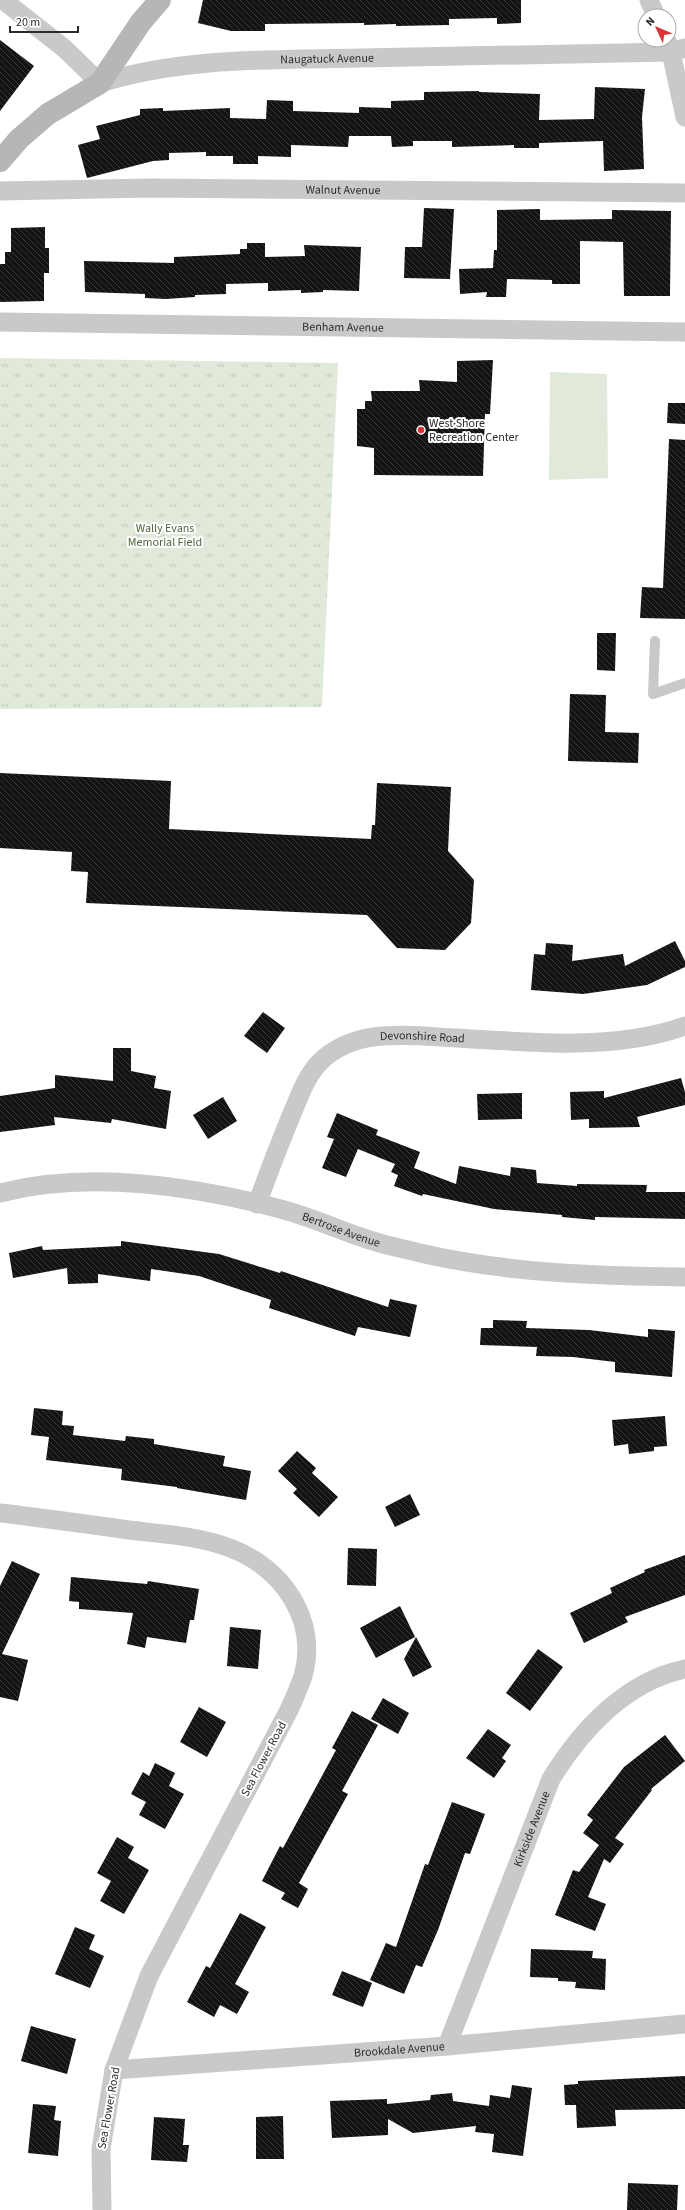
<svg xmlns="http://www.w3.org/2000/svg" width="685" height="2210" font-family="'Source Sans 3',sans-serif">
<defs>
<pattern id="park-tufts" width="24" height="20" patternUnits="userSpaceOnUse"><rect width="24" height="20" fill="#e1eada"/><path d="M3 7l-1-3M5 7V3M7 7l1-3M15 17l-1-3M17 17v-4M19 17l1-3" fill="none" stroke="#c1c9bb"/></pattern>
<pattern id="building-back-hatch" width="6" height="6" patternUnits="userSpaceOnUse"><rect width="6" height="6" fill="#131313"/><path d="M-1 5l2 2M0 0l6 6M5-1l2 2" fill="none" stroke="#363636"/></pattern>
</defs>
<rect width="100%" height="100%" fill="#fff"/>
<!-- grass -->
<path fill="#e1eada" d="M 550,372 L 607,374 L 608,478 L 549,480 Z"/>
<!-- park -->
<path fill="url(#park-tufts)" d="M 0,358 L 338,363 L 322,707 L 0,709 Z"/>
<!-- building -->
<path fill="url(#building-back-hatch)" d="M 203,0 L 521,0 L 521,23 L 497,24 L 497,18 L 449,19 L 449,25 L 396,26 L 396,24 L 364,25 L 364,23 L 265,24 L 265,31 L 231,31 L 198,23 Z
M 0,40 L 34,66 L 0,111 Z
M 595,87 L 645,89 L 642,117 L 644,169 L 604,171 L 603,141 L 539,143 L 539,148 L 514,148 L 514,145 L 452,147 L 452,141 L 413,141 L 413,146 L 392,147 L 391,136 L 349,136 L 348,147 L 291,145 L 291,157 L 258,156 L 258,164 L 233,164 L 233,156 L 206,156 L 206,152 L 169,153 L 169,160 L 153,161 L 87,178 L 78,145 L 100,139 L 96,126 L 140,115 L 140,109 L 163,108 L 163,111 L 230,108 L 230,118 L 266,119 L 267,100 L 293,101 L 293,111 L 359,113 L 359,107 L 391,108 L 391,101 L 424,100 L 424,92 L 479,91 L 479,92 L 540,94 L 539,120 L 594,119 Z
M 424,208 L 454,209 L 450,279 L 404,278 L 405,247 L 422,247 Z
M 540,209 L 540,220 L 612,219 L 612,210 L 671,211 L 670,296 L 624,296 L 623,242 L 580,241 L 580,284 L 552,284 L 552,280 L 507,279 L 506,297 L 486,297 L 487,292 L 460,294 L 459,269 L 493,268 L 494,250 L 497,250 L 497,210 Z
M 45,227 L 45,248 L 49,248 L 49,273 L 44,273 L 44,301 L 0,302 L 0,264 L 5,264 L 5,252 L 11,252 L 11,228 Z
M 247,243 L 265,243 L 265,257 L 305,256 L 304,245 L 361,247 L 359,291 L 323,290 L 323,292 L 301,293 L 301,290 L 268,291 L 268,283 L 226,284 L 226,294 L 195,295 L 195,297 L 166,299 L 145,298 L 145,294 L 85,292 L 84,261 L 174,263 L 174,257 L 240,254 L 240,249 L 247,249 Z
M 493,360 L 490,414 L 485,414 L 483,476 L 374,475 L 374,448 L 357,446 L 357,409 L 365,409 L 365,401 L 372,401 L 371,391 L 420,391 L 419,380 L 457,382 L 457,361 Z
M 668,403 L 685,403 L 685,424 L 667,423 Z
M 669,439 L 685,440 L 685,619 L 640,618 L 642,587 L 663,588 Z
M 597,633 L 616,633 L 615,671 L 597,670 Z
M 570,694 L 606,695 L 605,732 L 639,733 L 638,763 L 568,761 Z
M 0,773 L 171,781 L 169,829 L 371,839 L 372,825 L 375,825 L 377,783 L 451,787 L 448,851 L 474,880 L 471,923 L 445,950 L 397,948 L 367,915 L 86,903 L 88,872 L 71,871 L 72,852 L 0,848 Z
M 675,941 L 685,961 L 685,967 L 647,985 L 583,994 L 531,990 L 534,954 L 545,955 L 546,943 L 573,945 L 572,961 L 623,954 L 625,966 Z
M 263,1012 L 285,1028 L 267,1053 L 244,1036 Z
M 113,1048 L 131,1048 L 131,1071 L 156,1076 L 154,1088 L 171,1091 L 166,1129 L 112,1119 L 111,1123 L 54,1117 L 55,1125 L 0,1132 L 0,1096 L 55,1088 L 55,1075 L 113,1081 Z
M 681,1078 L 685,1092 L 685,1105 L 637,1117 L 640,1127 L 589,1128 L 589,1119 L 571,1120 L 570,1092 L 604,1091 L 604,1098 Z
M 522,1093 L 522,1119 L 478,1120 L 477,1094 Z
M 223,1097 L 237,1121 L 208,1139 L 193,1115 Z
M 337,1113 L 378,1130 L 376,1135 L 420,1152 L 414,1168 L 456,1184 L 459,1166 L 510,1176 L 511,1167 L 536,1170 L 537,1183 L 577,1186 L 577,1184 L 647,1185 L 646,1192 L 685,1192 L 685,1219 L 595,1217 L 595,1220 L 562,1217 L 562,1215 L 494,1209 L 423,1194 L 422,1196 L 394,1186 L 398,1175 L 391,1172 L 395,1164 L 358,1149 L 346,1177 L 322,1168 L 334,1139 L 327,1137 Z
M 121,1241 L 219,1254 L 280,1273 L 281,1271 L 388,1307 L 390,1299 L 417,1305 L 410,1337 L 358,1327 L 355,1336 L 269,1308 L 271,1300 L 199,1276 L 151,1269 L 150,1281 L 98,1274 L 98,1283 L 68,1284 L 67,1268 L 13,1278 L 9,1253 L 42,1246 L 43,1250 L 121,1246 Z
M 493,1320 L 527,1321 L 526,1328 L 589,1330 L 648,1337 L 648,1329 L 675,1331 L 672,1377 L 615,1372 L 615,1362 L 573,1357 L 536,1356 L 537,1347 L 480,1345 L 481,1328 L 493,1328 Z
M 34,1408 L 63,1411 L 62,1425 L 74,1426 L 73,1435 L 125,1441 L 126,1436 L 154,1439 L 154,1444 L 225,1456 L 223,1466 L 251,1471 L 246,1500 L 177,1488 L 177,1487 L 121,1480 L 122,1469 L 46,1460 L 49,1437 L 31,1435 Z
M 665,1416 L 667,1446 L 654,1447 L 654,1451 L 629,1454 L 628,1444 L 614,1446 L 612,1420 Z
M 297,1451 L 316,1468 L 312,1473 L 338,1497 L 319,1517 L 293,1493 L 297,1489 L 278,1471 Z
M 410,1494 L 420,1515 L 395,1527 L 385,1507 Z
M 348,1548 L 377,1549 L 376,1586 L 347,1585 Z
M 685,1555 L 685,1595 L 625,1617 L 628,1622 L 584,1643 L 570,1613 L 612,1593 L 610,1588 L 645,1572 L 644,1570 Z
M 12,1561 L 40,1574 L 2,1654 L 28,1660 L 18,1701 L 0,1697 L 0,1586 Z
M 71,1577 L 147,1584 L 148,1581 L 199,1589 L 194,1620 L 190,1620 L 186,1643 L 147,1637 L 145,1648 L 127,1644 L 133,1613 L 79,1609 L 79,1602 L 69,1601 Z
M 400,1606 L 415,1637 L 376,1658 L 360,1628 Z
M 230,1627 L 261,1630 L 258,1669 L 227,1666 Z
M 416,1637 L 432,1667 L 413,1677 L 404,1659 Z
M 538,1649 L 563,1667 L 530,1711 L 506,1693 Z
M 383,1698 L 409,1713 L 398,1734 L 371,1719 Z
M 199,1707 L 226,1722 L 207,1757 L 180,1742 Z
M 352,1711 L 378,1725 L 342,1791 L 348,1794 L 299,1883 L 308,1889 L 298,1908 L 281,1899 L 285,1893 L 262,1881 L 280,1846 L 283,1848 L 336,1750 L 332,1748 Z
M 488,1729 L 511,1745 L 502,1758 L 506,1761 L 494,1778 L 466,1758 Z
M 665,1735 L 685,1761 L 651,1789 L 652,1790 L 615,1838 L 624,1844 L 610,1863 L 604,1859 L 588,1897 L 606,1904 L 595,1931 L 555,1915 L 573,1870 L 579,1872 L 599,1845 L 583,1833 L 593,1820 L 587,1815 L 624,1767 Z
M 155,1763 L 175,1773 L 169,1786 L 184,1794 L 165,1829 L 139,1815 L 146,1802 L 131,1794 L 143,1772 L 149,1776 Z
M 452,1802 L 485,1814 L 470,1854 L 465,1853 L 438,1930 L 422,1967 L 416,1965 L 404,1994 L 370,1980 L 386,1943 L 396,1947 L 425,1864 L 428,1865 Z
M 117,1837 L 134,1847 L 128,1858 L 149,1870 L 124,1914 L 100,1901 L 111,1881 L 97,1873 Z
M 240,1913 L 266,1927 L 235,1984 L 249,1992 L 237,2014 L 220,2005 L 214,2017 L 187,2002 L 206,1966 L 210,1968 Z
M 75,1927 L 95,1935 L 89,1949 L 104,1956 L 90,1988 L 55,1974 Z
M 531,1949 L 593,1951 L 592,1958 L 606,1959 L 605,1990 L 575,1988 L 576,1982 L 558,1981 L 558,1978 L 530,1977 Z
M 342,1971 L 372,1983 L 363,2007 L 332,1995 Z
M 31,2026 L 76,2039 L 67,2074 L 21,2061 Z
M 685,2076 L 685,2109 L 615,2110 L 616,2126 L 577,2128 L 576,2105 L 565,2105 L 564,2085 L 578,2084 L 578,2081 Z
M 512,2085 L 532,2088 L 523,2156 L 492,2152 L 494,2134 L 475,2132 L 476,2126 L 413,2133 L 388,2119 L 388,2135 L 332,2138 L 330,2101 L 387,2099 L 387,2104 L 430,2100 L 431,2095 L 452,2093 L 453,2101 L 489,2106 L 490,2095 L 510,2098 Z
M 33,2104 L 56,2106 L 54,2120 L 61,2121 L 58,2156 L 28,2153 Z
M 283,2116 L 284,2159 L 256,2159 L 256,2117 Z
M 154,2117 L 185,2119 L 183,2145 L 189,2145 L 187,2162 L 151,2160 Z
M 628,2183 L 678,2185 L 677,2210 L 627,2210 Z"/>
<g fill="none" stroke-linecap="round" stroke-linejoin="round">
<!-- lane -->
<path stroke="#c9c9c9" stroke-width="10" d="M 655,641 L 653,694 L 685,683"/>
<!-- street -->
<g stroke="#c9c9c9" stroke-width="19">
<path id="s1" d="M 3,0 L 65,49 L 100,83 C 184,57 273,60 360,58 C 464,56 568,54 671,52 L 685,48"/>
<path d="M 649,0 L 656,16"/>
<path d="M 667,41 L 671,52 L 685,117"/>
<path id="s2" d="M 0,191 L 151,188 L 685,193"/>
<path id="s3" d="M 0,322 L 685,332"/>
<path id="s4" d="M 0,1193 C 89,1170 196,1186 284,1210 C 314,1218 343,1232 373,1241 C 388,1246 405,1249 420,1253 C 506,1273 597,1276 685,1277"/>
<path id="s5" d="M 257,1204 C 268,1174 279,1145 291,1116 C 299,1098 305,1078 319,1063 C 355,1026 411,1036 457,1038 C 489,1040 522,1042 554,1043 C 597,1044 644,1041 685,1026"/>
<path d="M 0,1513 C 43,1518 86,1524 129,1530 C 162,1534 199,1536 230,1548 C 282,1567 319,1620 303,1676 C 299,1688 294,1699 289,1710 L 149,1976 L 114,2070 L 101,2149 L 102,2210"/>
<path id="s6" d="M 447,2046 L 551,1779 C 581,1730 626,1681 685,1669"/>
<path id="s7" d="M 114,2070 L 447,2046 L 685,2024"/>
</g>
<!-- secondary -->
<path stroke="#b6b6b6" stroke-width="22" d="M 0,161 L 19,139 L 48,114 L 100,83 L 141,22 L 160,0"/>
</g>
<!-- markers -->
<circle fill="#de3334" stroke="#fff" stroke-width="1.5" cx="421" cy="430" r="4"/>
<g text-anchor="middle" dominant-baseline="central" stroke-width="4" stroke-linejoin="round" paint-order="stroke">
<!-- street labels -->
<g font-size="12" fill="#2c2c2c" stroke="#fff">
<text stroke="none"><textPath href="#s1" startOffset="357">Naugatuck Avenue</textPath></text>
<text stroke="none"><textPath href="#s2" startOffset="343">Walnut Avenue</textPath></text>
<text stroke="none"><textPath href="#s3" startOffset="343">Benham Avenue</textPath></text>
<text stroke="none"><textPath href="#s5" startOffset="265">Devonshire Road</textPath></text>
<text stroke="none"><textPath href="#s4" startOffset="348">Bertrose Avenue</textPath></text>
<text transform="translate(264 1759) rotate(-62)">Sea Flower Road</text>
<text stroke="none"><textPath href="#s6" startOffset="233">Kirkside Avenue</textPath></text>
<text stroke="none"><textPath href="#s7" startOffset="286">Brookdale Avenue</textPath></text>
<text transform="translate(109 2108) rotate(-80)">Sea Flower Road</text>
</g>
<!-- poi labels -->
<g font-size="12" fill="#2c2c2c" stroke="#fff" text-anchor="start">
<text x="429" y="423">West Shore<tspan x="429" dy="14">Recreation Center</tspan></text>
</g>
<!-- park labels -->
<g font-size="12" fill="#4d663c" stroke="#fff">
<text x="165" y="528">Wally Evans<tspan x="165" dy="14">Memorial Field</tspan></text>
</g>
</g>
<!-- north arrow -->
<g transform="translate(657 28) rotate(314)"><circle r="19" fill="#ffffff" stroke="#ababab"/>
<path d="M0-3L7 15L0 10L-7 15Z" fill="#de3334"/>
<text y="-6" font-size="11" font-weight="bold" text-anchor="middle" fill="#2c2c2c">N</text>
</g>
<!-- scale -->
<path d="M10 26v6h68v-6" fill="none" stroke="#2c2c2c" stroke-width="2"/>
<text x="16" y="26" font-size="12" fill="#2c2c2c" stroke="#ffffff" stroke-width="3" paint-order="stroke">20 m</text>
</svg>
